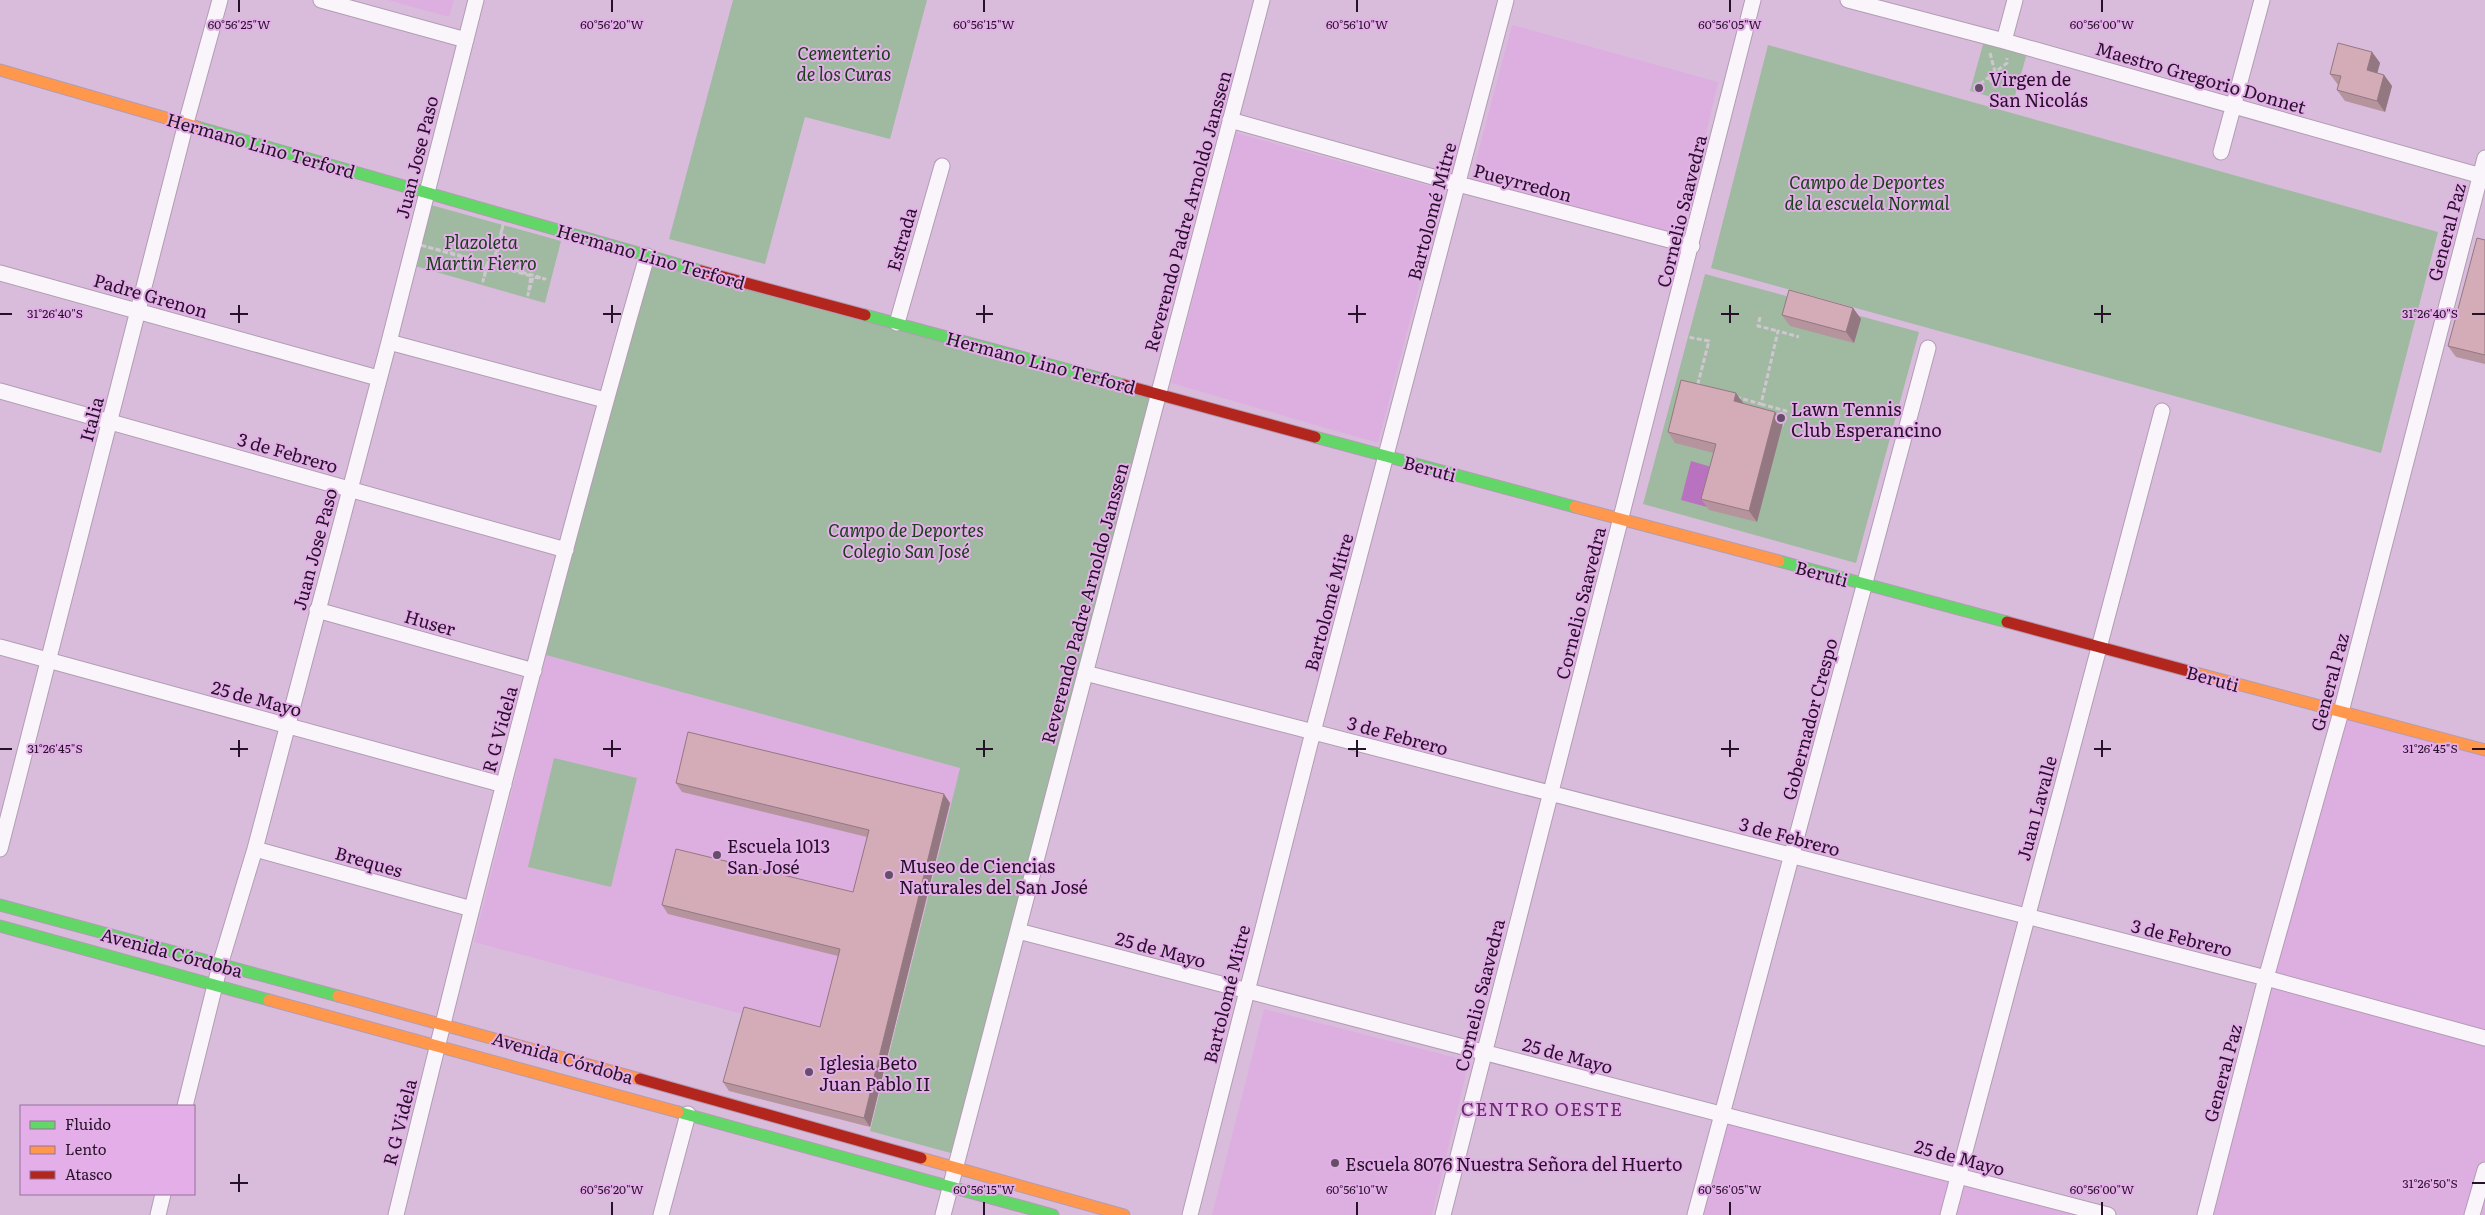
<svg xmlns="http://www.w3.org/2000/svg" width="2485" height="1215" font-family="Literata,serif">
<rect width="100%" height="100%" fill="#d9bcdb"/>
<!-- built -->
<path fill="#ddafe0" d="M 388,0 L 454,0 L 449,17 Z
M 1512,25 L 1718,82 L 1682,235 L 1471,179 Z
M 1236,133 L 1444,190 L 1378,443 L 1171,383 Z
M 546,655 L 960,768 L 888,1053 L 474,942 Z
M 2341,712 L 2485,750 L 2485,1215 L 2205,1215 Z
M 1264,1009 L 1469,1061 L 1432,1215 L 1212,1215 Z
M 1721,1114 L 2108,1215 L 1695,1215 Z"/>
<!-- green -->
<path fill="#a0b9a1" d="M 733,0 L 927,0 L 890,139 L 805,117 L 765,264 L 669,239 Z
M 1984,41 L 2027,53 L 2013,103 L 1970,91 Z
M 1768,45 L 2438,232 L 2381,453 L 1711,268 Z
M 431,205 L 561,241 L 545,303 L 415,266 Z
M 647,256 L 1159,393 L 958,1155 L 870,1131 L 960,768 L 546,655 Z
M 1705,274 L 1919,332 L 1856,563 L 1643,504 Z
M 554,758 L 637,778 L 611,887 L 528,867 Z"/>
<!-- water -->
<path fill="#b972bf" d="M 1691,461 L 1718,469 L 1707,507 L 1681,500 Z"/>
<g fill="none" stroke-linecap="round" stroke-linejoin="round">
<!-- street casing -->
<g stroke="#b29cb4" stroke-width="17">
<path id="street" d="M 321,0 L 466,40
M 1848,0 L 2004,41 L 2485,177
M 2004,41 L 2015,0
M 1230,120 L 1458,184 L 1692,246
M 2221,152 L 2262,0
M 0,273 L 378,378
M 897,323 L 942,166
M 389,342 L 605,400
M 0,391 L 566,550
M 317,610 L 534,671
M 0,647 L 504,785
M 1085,673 L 2266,978 L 2485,1038
M 0,849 L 186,123 L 220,0
M 255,849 L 472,909
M 1018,931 L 2108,1215
M 185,1106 L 220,965 L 255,849 L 389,342 L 476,0
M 158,1215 L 163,1194
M 396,1215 C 474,894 556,573 647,256
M 661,1215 L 688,1114
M 943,1215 L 1262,0
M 1190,1215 L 1313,732 L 1506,0
M 1443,1215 L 1753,0
M 1695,1215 L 1928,348
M 1948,1215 L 2162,411
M 2205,1215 L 2266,978 L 2341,712 L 2485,158
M 2472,1215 L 2485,1170"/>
</g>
<!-- fast casing -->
<g stroke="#b29cb4" stroke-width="13">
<path id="fast" d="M 197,127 L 701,271
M 865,315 L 1124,385
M 1315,437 L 1575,507
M 1779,561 L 2007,622
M 0,905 L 338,996
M 0,926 L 269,1000
M 678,1112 L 1053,1215"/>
</g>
<!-- slow casing -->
<g stroke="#b29cb4" stroke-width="13">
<path id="slow" d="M 0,70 L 197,127
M 1575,507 L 1779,561
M 2192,672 L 2485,750
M 338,996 L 640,1079
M 269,1000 L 678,1112
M 921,1158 L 1124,1215"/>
</g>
<!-- jam casing -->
<g stroke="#b29cb4" stroke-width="13">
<path id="jam" d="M 701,271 L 865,315
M 1124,385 L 1315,437
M 2007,622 L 2192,672
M 640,1079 L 921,1158"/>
</g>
<!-- path -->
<path stroke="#cfc6d0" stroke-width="3" stroke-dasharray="5 2.5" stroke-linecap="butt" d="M 1990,53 L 1995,72
M 1989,78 L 1996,88
M 1980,84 L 2007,63 L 2007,58
M 503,225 L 495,264 L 545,279 L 533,277 L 528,295 L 531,276 L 488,264 L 483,281 L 487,264 L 420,245 L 493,264 Z
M 1760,317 L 1758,326 L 1778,331
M 1682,336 L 1709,341 L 1697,387
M 1736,397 L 1761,404 L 1778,331 L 1799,337
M 1761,404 L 1786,411 L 1782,426"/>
<!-- street -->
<use href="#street" stroke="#f9f5fa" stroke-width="15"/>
<!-- fast -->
<use href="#fast" stroke="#63d668" stroke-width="11"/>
<!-- slow -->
<use href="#slow" stroke="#ff974d" stroke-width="11"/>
<!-- jam -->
<use href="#jam" stroke="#b3261e" stroke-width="11"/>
</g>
<!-- wall -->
<path fill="#b5949e" d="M 2372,52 L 2380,63 L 2377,73 L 2384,75 L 2392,86 L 2385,112 L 2345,101 L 2337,90 L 2338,85 L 2330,74 Z
M 2485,240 L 2485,364 L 2456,357 L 2448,346 Z
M 1853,308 L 1861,319 L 1854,343 L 1790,326 L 1782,315 Z
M 1742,403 L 1775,412 L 1783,423 L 1757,522 L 1709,510 L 1701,499 L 1714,453 L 1675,443 L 1668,432 Z
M 676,783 L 950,803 L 870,1127 L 729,1091 L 723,1082 L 820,1027 L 838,956 L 668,914 L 662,905 L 853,892 L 867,837 L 682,792 Z"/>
<!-- shaded-wall -->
<path fill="#947881" d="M 2372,52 L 2380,63 L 2375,82 L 2367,70 Z
M 2384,75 L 2392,86 L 2385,112 L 2377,101 Z
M 1853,308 L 1861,319 L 1854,343 L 1846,332 Z
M 1736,393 L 1744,404 L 1734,401 Z
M 1775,412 L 1783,423 L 1757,522 L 1749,511 Z
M 944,794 L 950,803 L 870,1127 L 864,1118 Z"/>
<!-- building -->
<path fill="#d3acb8" stroke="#947881" d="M 2338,43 L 2372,52 L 2367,70 L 2384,75 L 2377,101 L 2337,90 L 2341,76 L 2330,74 Z
M 2477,238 L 2485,240 L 2485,355 L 2448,346 Z
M 1789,290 L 1853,308 L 1846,332 L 1782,315 Z
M 1681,380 L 1736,393 L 1734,401 L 1775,412 L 1749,511 L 1701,499 L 1716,444 L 1668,432 Z
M 688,732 L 944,794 L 864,1118 L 723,1082 L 744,1007 L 820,1027 L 840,949 L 662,905 L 676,849 L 853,892 L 869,830 L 676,783 Z"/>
<!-- ticks -->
<path fill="none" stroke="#261228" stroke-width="2" d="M 239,0 L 239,12M 612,0 L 612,12M 984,0 L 984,12M 1357,0 L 1357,12M 1730,0 L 1730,12M 2102,0 L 2102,12M 239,305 L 239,323M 612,305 L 612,323M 984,305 L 984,323M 1357,305 L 1357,323M 1730,305 L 1730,323M 2102,305 L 2102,323M 0,314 L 12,314M 230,314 L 248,314M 603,314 L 621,314M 976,314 L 993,314M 1348,314 L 1366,314M 1721,314 L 1739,314M 2094,314 L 2111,314M 2472,314 L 2485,314M 239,740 L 239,757M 612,740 L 612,757M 984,740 L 984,757M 1357,740 L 1357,757M 1730,740 L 1730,757M 2102,740 L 2102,757M 0,749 L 12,749M 230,749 L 248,749M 603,749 L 621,749M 976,749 L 993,749M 1348,749 L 1366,749M 1721,749 L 1739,749M 2094,749 L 2111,749M 2472,749 L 2485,749M 239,1174 L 239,1192M 230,1183 L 248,1183M 2472,1183 L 2485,1183M 612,1202 L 612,1215M 984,1202 L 984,1215M 1357,1202 L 1357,1215M 1730,1202 L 1730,1215M 2102,1202 L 2102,1215"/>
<!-- markers -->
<g fill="#654e67" stroke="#e4afe8" stroke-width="2">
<circle cx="1979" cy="88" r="5"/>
<circle cx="1781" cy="418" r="5"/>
<circle cx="717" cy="855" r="5"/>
<circle cx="889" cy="875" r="5"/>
<circle cx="809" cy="1072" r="5"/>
<circle cx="1335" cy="1163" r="5"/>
</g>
<g text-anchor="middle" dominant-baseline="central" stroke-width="4" stroke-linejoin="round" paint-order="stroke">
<!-- park labels -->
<g font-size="18" font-style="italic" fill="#184019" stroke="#e4afe8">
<text x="844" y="52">Cementerio<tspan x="844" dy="21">de los Curas</tspan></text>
<text x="1867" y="181">Campo de Deportes<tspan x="1867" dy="21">de la escuela Normal</tspan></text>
<text x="481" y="241">Plazoleta<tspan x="481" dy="21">Martín Fierro</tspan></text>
<text x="906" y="529">Campo de Deportes<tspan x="906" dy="21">Colegio San José</tspan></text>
</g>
<!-- street labels -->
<g font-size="18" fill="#261228" stroke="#e4afe8">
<text transform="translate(2201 77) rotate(16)">Maestro Gregorio Donnet</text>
<text transform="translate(261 145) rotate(16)">Hermano Lino Terford</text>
<text transform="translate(416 157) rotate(-76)">Juan Jose Paso</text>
<text transform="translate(1523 182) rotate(15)">Pueyrredon</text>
<text transform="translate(1187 211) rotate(-75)">Reverendo Padre Arnoldo Janssen</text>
<text transform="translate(1431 211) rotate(-75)">Bartolomé Mitre</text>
<text transform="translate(1681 211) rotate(-76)">Cornelio Saavedra</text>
<text transform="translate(2446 232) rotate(-75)">General Paz</text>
<text transform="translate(901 239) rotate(-74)">Estrada</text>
<text transform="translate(651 256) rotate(16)">Hermano Lino Terford</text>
<text transform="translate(151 295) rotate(16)">Padre Grenon</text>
<text transform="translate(1041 362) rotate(15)">Hermano Lino Terford</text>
<text transform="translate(91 419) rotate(-75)">Italia</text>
<text transform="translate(288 452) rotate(16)">3 de Febrero</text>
<text transform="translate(1430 468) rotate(15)">Beruti</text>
<text transform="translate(314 549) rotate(-75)">Juan Jose Paso</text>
<text transform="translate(1822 573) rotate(15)">Beruti</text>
<text transform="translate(1328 602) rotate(-75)">Bartolomé Mitre</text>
<text transform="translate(1084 603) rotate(-75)">Reverendo Padre Arnoldo Janssen</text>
<text transform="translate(1580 603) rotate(-76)">Cornelio Saavedra</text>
<text transform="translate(430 622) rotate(16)">Huser</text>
<text transform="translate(2213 678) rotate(15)">Beruti</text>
<text transform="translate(2329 682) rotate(-75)">General Paz</text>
<text transform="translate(257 698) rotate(15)">25 de Mayo</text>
<text transform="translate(1809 719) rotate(-75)">Gobernador Crespo</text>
<text transform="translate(499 729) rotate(-75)">R G Videla</text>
<text transform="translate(1398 735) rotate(15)">3 de Febrero</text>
<text transform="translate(2036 808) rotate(-75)">Juan Lavalle</text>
<text transform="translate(1790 836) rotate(15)">3 de Febrero</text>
<text transform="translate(369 861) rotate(16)">Breques</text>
<text transform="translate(2182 937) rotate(14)">3 de Febrero</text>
<text transform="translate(1161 949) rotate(15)">25 de Mayo</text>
<text transform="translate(172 952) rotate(15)">Avenida Córdoba</text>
<text transform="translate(1226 994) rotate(-76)">Bartolomé Mitre</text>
<text transform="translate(1479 995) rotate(-76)">Cornelio Saavedra</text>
<text transform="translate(1568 1055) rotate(15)">25 de Mayo</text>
<text transform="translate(563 1057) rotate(16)">Avenida Córdoba</text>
<text transform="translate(2222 1073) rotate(-75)">General Paz</text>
<text transform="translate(399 1122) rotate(-76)">R G Videla</text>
<text transform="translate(1960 1157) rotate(15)">25 de Mayo</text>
</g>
<!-- poi labels -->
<g font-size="18" fill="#261228" stroke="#e4afe8" text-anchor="start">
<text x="1989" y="78">Virgen de<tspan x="1989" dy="21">San Nicolás</tspan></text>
<text x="1791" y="408">Lawn Tennis<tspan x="1791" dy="21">Club Esperancino</tspan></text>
<text x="727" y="845">Escuela 1013<tspan x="727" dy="21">San José</tspan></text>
<text x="899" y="865">Museo de Ciencias<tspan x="899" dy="21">Naturales del San José</tspan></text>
<text x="819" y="1062">Iglesia Beto<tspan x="819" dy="21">Juan Pablo II</tspan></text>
<text x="1345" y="1163">Escuela 8076 Nuestra Señora del Huerto</text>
</g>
<!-- neighbourhood labels -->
<g font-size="19" letter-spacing="1" fill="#613365" stroke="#e4afe8">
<text x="1542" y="1108">CENTRO OESTE</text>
</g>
</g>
<g font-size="12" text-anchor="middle" fill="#261228" stroke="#e4afe8" stroke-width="4" stroke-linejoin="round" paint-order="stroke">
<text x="239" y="29">60°56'25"W</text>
<text x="612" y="29">60°56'20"W</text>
<text x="984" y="29">60°56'15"W</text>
<text x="1357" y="29">60°56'10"W</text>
<text x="1730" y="29">60°56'05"W</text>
<text x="2102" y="29">60°56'00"W</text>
<text x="55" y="318">31°26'40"S</text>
<text x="2430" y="318">31°26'40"S</text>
<text x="55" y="753">31°26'45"S</text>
<text x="2430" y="753">31°26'45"S</text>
<text x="2430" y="1188">31°26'50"S</text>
<text x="612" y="1194">60°56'20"W</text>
<text x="984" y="1194">60°56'15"W</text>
<text x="1357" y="1194">60°56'10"W</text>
<text x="1730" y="1194">60°56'05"W</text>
<text x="2102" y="1194">60°56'00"W</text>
</g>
<!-- legend -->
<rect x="20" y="1105" width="175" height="90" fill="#e4afe8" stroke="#98709b"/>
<rect x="30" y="1121" width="25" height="8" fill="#63d668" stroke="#98709b"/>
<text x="65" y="1130" font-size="15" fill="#261228">Fluido</text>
<rect x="30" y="1146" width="25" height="8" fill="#ff974d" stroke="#98709b"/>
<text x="65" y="1155" font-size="15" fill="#261228">Lento</text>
<rect x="30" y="1171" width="25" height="8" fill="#b3261e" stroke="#98709b"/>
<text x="65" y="1180" font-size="15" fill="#261228">Atasco</text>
</svg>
